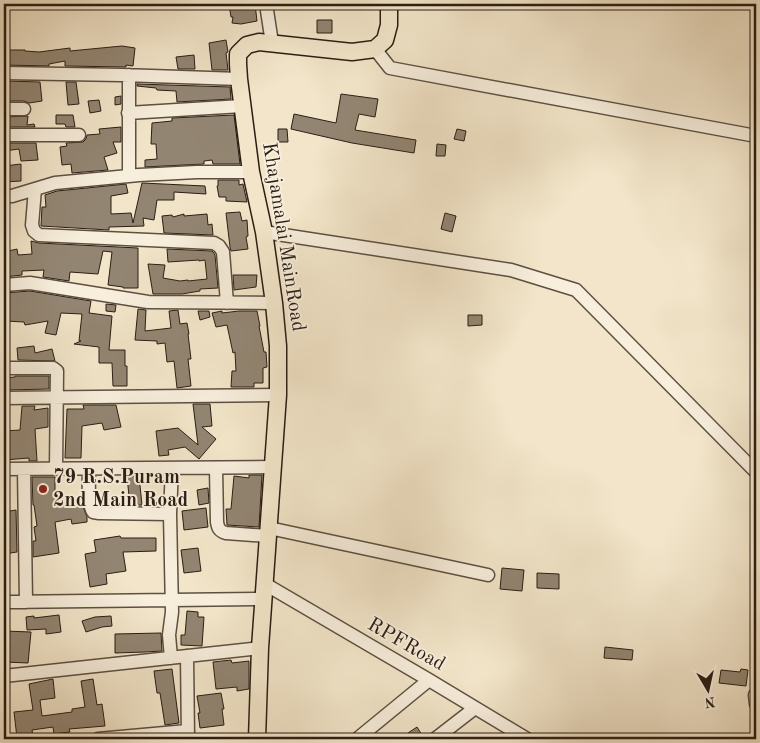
<svg xmlns="http://www.w3.org/2000/svg" width="760" height="743" font-family="'Old Standard TT',serif">
<rect width="100%" height="100%" fill="#f2e5c9"/>
<filter id="stains"><feTurbulence type="fractalNoise" baseFrequency=".004" numOctaves="4"/><feColorMatrix values="0 0 0 0 .2 0 0 0 0 .09 0 0 0 0 .02 0 0 0 .5 -.17"/></filter>
<radialGradient id="worn" r=".72"><stop offset=".6" stop-color="#630" stop-opacity="0"/><stop offset="1" stop-color="#630" stop-opacity=".3"/></radialGradient>
<!-- building -->
<path fill="#928572" stroke="#2b1e14" d="M 229,4 L 255,4 L 257,21 L 241,24 L 232,23 L 233,17 L 231,17 Z
M 317,20 L 332,20 L 332,33 L 317,33 Z
M 226,40 L 228,52 L 226,53 L 228,70 L 212,70 L 209,43 Z
M 122,46 L 135,48 L 133,66 L 126,65 L 126,67 L 65,66 L 65,61 L 49,64 L 49,66 L 4,65 L 4,50 L 25,50 L 25,51 L 39,52 L 70,48 L 70,51 Z
M 194,55 L 195,69 L 178,69 L 176,57 Z
M 6,81 L 40,82 L 42,101 L 29,103 L 24,101 L 4,101 L 4,87 L 6,87 Z
M 66,82 L 76,82 L 79,104 L 68,105 Z
M 137,84 L 230,87 L 231,99 L 177,102 L 176,91 L 157,90 L 156,88 L 137,86 Z
M 341,94 L 378,99 L 375,117 L 359,114 L 355,130 L 416,140 L 414,153 L 352,143 L 291,129 L 294,114 L 336,123 Z
M 121,96 L 121,104 L 115,105 L 115,97 Z
M 99,100 L 101,111 L 90,113 L 88,101 Z
M 56,115 L 73,115 L 75,127 L 66,127 L 65,124 L 56,124 Z
M 234,115 L 240,164 L 213,164 L 212,160 L 204,161 L 204,164 L 145,167 L 145,160 L 157,159 L 156,144 L 151,144 L 152,123 L 172,121 L 172,118 Z
M 28,116 L 27,125 L 34,124 L 35,127 L 4,127 L 4,117 Z
M 121,127 L 121,142 L 113,142 L 117,153 L 104,157 L 108,170 L 72,173 L 71,164 L 62,165 L 60,147 L 67,146 L 66,143 L 83,142 L 86,139 L 87,135 L 100,134 L 99,129 Z
M 278,129 L 287,129 L 288,142 L 278,142 Z
M 457,129 L 466,131 L 464,141 L 454,139 Z
M 4,143 L 36,143 L 38,160 L 21,161 L 19,149 L 4,151 Z
M 437,144 L 446,145 L 445,156 L 436,156 Z
M 21,164 L 21,181 L 4,182 L 4,166 Z
M 218,180 L 239,180 L 239,185 L 243,184 L 247,202 L 226,201 L 226,197 L 219,197 L 217,186 L 218,186 Z
M 142,183 L 205,186 L 206,194 L 174,192 L 174,200 L 157,200 L 154,220 L 143,218 L 144,226 L 109,227 L 109,230 L 41,226 L 42,207 L 46,207 L 45,195 L 57,191 L 126,184 L 128,193 L 111,196 L 111,214 L 131,213 L 133,223 Z
M 240,212 L 242,221 L 247,220 L 248,236 L 246,237 L 248,249 L 231,251 L 230,247 L 226,213 Z
M 445,213 L 456,216 L 452,232 L 441,229 Z
M 184,214 L 184,216 L 207,214 L 208,225 L 212,224 L 213,235 L 164,233 L 162,216 L 172,215 L 173,217 Z
M 31,241 L 39,243 L 138,248 L 138,288 L 123,288 L 123,287 L 108,285 L 112,252 L 103,251 L 98,274 L 70,272 L 69,281 L 43,277 L 44,270 L 22,271 L 22,275 L 4,277 L 4,252 L 17,249 L 18,255 L 32,254 Z
M 167,249 L 212,251 L 213,252 L 215,255 L 218,288 L 200,289 L 200,291 L 182,294 L 153,294 L 148,264 L 165,265 L 163,278 L 180,281 L 188,280 L 188,281 L 207,279 L 205,260 L 199,261 L 199,260 L 168,262 Z
M 233,275 L 257,275 L 256,287 L 234,290 Z
M 30,291 L 91,301 L 89,313 L 112,316 L 109,350 L 125,350 L 125,366 L 127,366 L 127,386 L 113,386 L 112,363 L 99,363 L 99,347 L 74,344 L 81,341 L 79,341 L 82,314 L 61,313 L 56,335 L 45,333 L 48,321 L 25,325 L 24,322 L 5,321 L 6,318 L 4,318 L 4,293 Z
M 106,304 L 116,305 L 115,312 L 106,311 Z
M 138,309 L 146,310 L 145,331 L 171,328 L 169,311 L 178,310 L 180,324 L 187,323 L 189,334 L 188,334 L 191,359 L 188,359 L 191,386 L 177,388 L 174,361 L 167,362 L 165,343 L 157,344 L 157,341 L 135,340 Z
M 198,311 L 209,311 L 210,317 L 200,320 Z
M 222,311 L 222,313 L 239,311 L 257,311 L 260,326 L 259,326 L 264,352 L 266,352 L 267,367 L 263,368 L 263,383 L 254,383 L 254,387 L 231,387 L 232,371 L 236,371 L 235,352 L 233,353 L 227,325 L 216,327 L 212,313 Z
M 468,315 L 482,315 L 482,325 L 468,326 Z
M 34,346 L 35,353 L 52,349 L 55,361 L 18,360 L 17,348 Z
M 15,376 L 49,376 L 49,389 L 4,390 L 4,378 L 15,377 Z
M 193,404 L 210,404 L 212,426 L 202,427 L 216,439 L 199,459 L 185,447 L 168,450 L 169,455 L 159,456 L 156,431 L 178,428 L 198,445 Z
M 83,405 L 116,405 L 121,427 L 104,430 L 102,423 L 82,426 L 81,458 L 65,458 L 67,409 L 84,409 Z
M 22,406 L 35,406 L 34,410 L 48,408 L 48,427 L 35,429 L 37,461 L 29,461 L 29,458 L 4,460 L 4,431 L 20,430 Z
M 249,475 L 262,475 L 259,527 L 227,525 L 226,509 L 231,509 L 234,476 L 249,478 Z
M 139,476 L 142,505 L 130,505 L 127,477 Z
M 32,477 L 55,477 L 55,507 L 82,504 L 87,517 L 87,522 L 72,524 L 71,519 L 55,522 L 59,553 L 33,557 L 33,541 L 36,541 L 34,527 L 37,526 L 34,505 L 33,505 Z
M 208,488 L 209,503 L 199,505 L 197,490 Z
M 206,508 L 208,527 L 184,530 L 182,511 Z
M 16,510 L 17,552 L 4,554 L 4,512 Z
M 120,536 L 121,538 L 156,538 L 156,551 L 123,552 L 126,571 L 106,574 L 107,584 L 90,587 L 85,554 L 96,552 L 94,540 Z
M 198,548 L 201,571 L 184,573 L 181,550 Z
M 502,568 L 524,570 L 522,591 L 500,589 Z
M 537,573 L 559,574 L 559,589 L 537,588 Z
M 187,611 L 198,612 L 198,617 L 204,617 L 202,646 L 181,645 L 181,635 L 185,635 Z
M 59,615 L 61,632 L 46,634 L 46,629 L 27,630 L 26,617 L 34,616 L 34,618 Z
M 111,616 L 112,626 L 102,627 L 86,632 L 82,621 L 95,617 Z
M 4,631 L 31,632 L 28,663 L 4,662 Z
M 161,633 L 162,651 L 145,652 L 115,653 L 115,634 Z
M 605,647 L 633,650 L 632,660 L 604,658 Z
M 231,660 L 232,663 L 249,661 L 249,689 L 237,691 L 237,687 L 216,689 L 213,662 Z
M 172,669 L 179,723 L 165,725 L 160,693 L 157,693 L 154,671 Z
M 741,669 L 748,670 L 746,686 L 719,683 L 721,670 L 740,672 Z
M 53,679 L 55,698 L 40,700 L 42,716 L 72,712 L 72,709 L 85,707 L 81,681 L 93,679 L 97,705 L 102,704 L 105,726 L 69,729 L 70,732 L 54,734 L 53,727 L 32,730 L 33,736 L 17,738 L 14,712 L 33,710 L 29,684 Z
M 221,693 L 224,709 L 222,709 L 224,725 L 200,728 L 198,713 L 200,713 L 197,696 Z
M 417,727 L 422,735 L 416,739 L 412,739 L 408,733 Z"/>
<g fill="none" stroke-linecap="round" stroke-linejoin="round">
<!-- minor casing -->
<g stroke="#5d5041" stroke-width="15">
<path id="minor" d="M 266,4 L 272,43
M 375,49 L 390,68 L 756,136
M 5,73 L 122,75 L 239,79
M 129,75 L 129,176
M 4,109 L 24,109
M 128,113 L 242,106
M 4,135 L 79,135
M 35,189 L 32,225 L 34,231 L 39,235 L 214,243 L 219,246 L 223,252 L 227,303
M 4,196 L 12,196 L 55,183 L 139,175 L 197,172 L 251,172
M 264,232 L 511,270 L 576,290 L 756,472
M 4,285 L 30,283 L 148,302 L 274,303
M 4,368 L 53,368 L 57,371 L 56,469
M 4,398 L 278,395
M 216,468 L 217,522 C 218,528 219,531 226,533 L 268,536
M 4,469 L 274,467
M 24,469 L 26,602
M 89,469 C 89,481 87,501 93,512 L 99,513 L 170,514
M 269,528 L 488,575
M 265,584 L 429,680 L 527,739
M 4,602 L 264,599
M 187,656 L 188,739
M 171,658 L 169,635 L 172,612 L 170,514 L 172,468
M 4,676 L 260,648
M 755,695 L 756,704
M 98,739 L 187,731
M 357,739 L 429,680
M 435,739 L 475,708"/>
</g>
<!-- major casing -->
<g stroke="#2b1e14" stroke-width="19">
<path id="major" d="M 257,739 L 260,648 L 278,395 L 278,346 L 274,303 L 264,232 L 251,172 L 239,79 L 238,64 L 238,54 L 247,45 L 259,42 L 352,52 L 375,49 L 385,40 L 389,25 L 389,4"/>
</g>
<!-- minor -->
<use href="#minor" stroke="#f7eedc" stroke-width="12"/>
<!-- major -->
<use href="#major" stroke="#f2e5c9" stroke-width="16"/>
</g>
<!-- markers -->
<circle fill="#8f2418" stroke="#f7eedc" stroke-width="2" cx="43" cy="489" r="5"/>
<g text-anchor="middle" dominant-baseline="central" stroke-width="4" stroke-linejoin="round" paint-order="stroke">
<!-- street labels -->
<g font-size="20" fill="#2b1e14" stroke="#f7eedc">
<text transform="translate(283 237) rotate(81)">Khajamalai MainRoad</text>
<text transform="translate(406 645) rotate(30)">RPFRoad</text>
</g>
<!-- poi labels -->
<g font-size="20" font-weight="bold" fill="#2b1e14" stroke="#f7eedc" text-anchor="start">
<text x="53" y="478">79 R.S.Puram<tspan x="53" dy="23">2nd Main Road</tspan></text>
</g>
</g>
<!-- margin -->
<rect width="760" height="743" fill="none" stroke="#f2e5c9" stroke-width="20"/>
<rect x="5" y="5" width="750" height="733" fill="none" stroke="#2b1e14" stroke-width="2.5"/>
<rect x="10" y="10" width="740" height="723" fill="none" stroke="#2b1e14"/>
<!-- north arrow -->
<g transform="translate(708 690) rotate(171)" stroke="#f7eedc" stroke-width="4" paint-order="stroke">
<path d="M0-4L9 19L0 12L-9 19Z" fill="#2b1e14"/>
<text y="-8" font-size="14" font-weight="bold" text-anchor="middle" fill="#2b1e14">N</text>
</g>
<rect width="100%" height="100%" filter="url(#stains)"/>
<rect width="100%" height="100%" fill="url(#worn)"/>
</svg>
